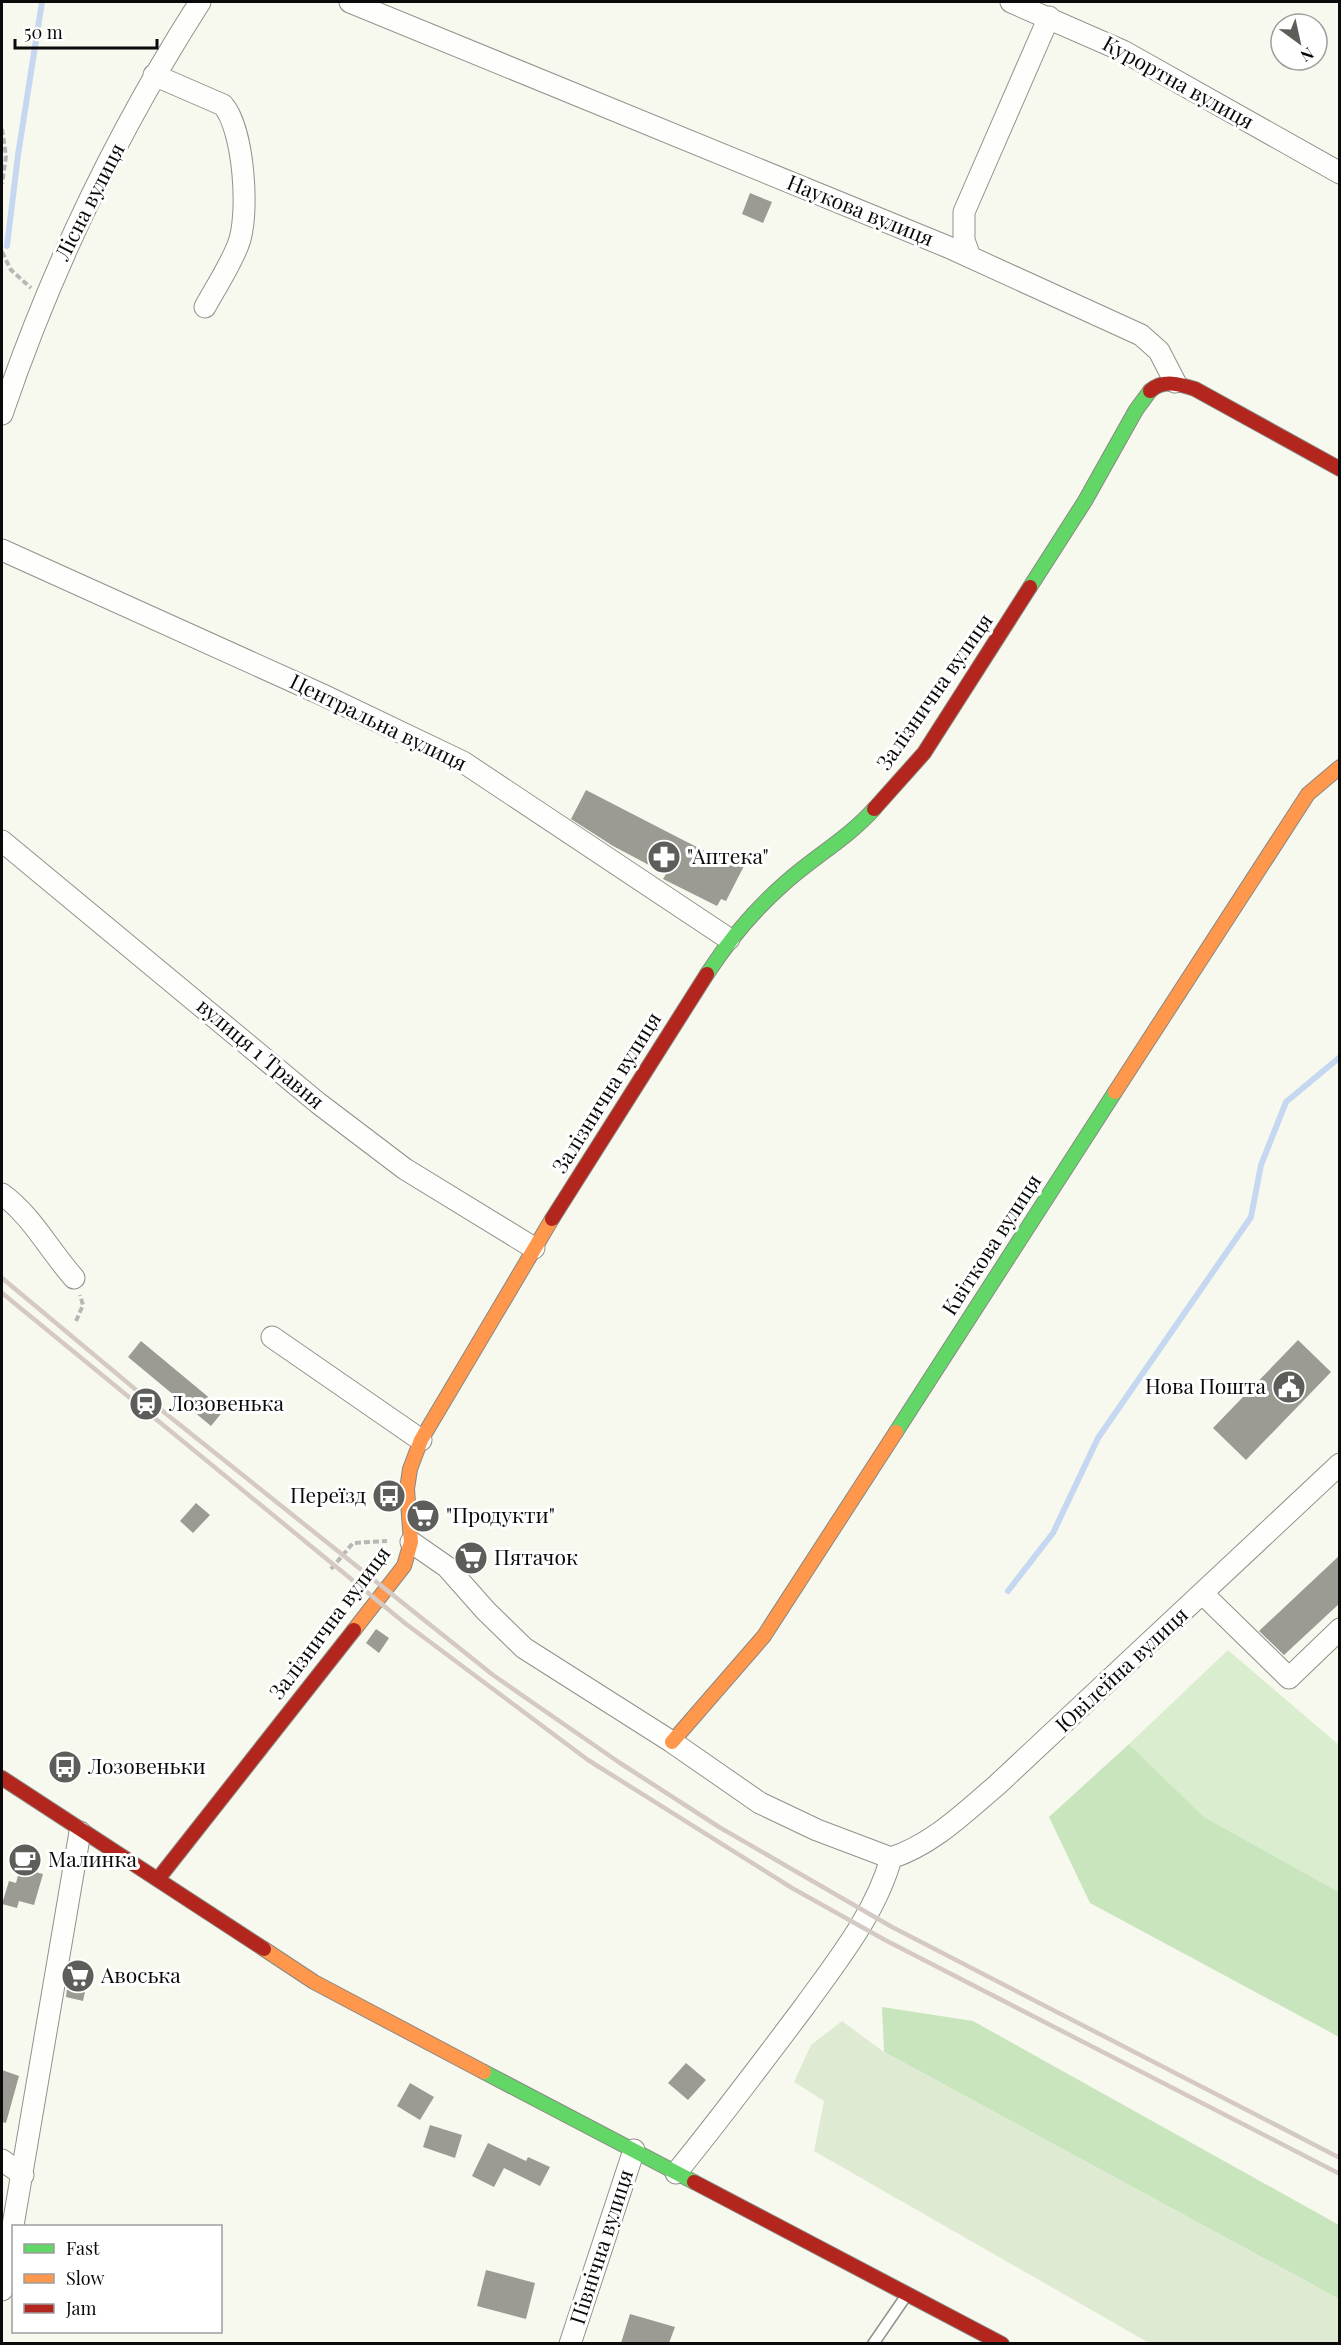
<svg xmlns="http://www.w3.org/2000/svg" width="1341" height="2345" viewBox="0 0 1341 2345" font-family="'Playfair Display',serif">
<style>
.green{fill:#daeecf}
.forest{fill:#c9e5be}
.cemetery{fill:#dfead3}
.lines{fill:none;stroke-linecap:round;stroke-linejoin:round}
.stream{stroke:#c6d7f1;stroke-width:6}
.building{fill:#9b9b94}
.lane-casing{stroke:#91928d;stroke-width:13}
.street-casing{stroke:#91928d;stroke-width:23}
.fast-casing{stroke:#888883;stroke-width:16}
.slow-casing{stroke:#888883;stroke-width:16}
.jam-casing{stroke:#888883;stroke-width:16}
.path{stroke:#b7b7b5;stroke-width:4;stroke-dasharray:6 3;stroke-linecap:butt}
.lane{stroke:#fefefc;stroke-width:10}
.street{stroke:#fefefc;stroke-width:21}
.fast{stroke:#63d668;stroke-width:14}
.slow{stroke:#ff974d;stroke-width:14}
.jam{stroke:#b3261e;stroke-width:14}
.rail{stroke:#d5c9c4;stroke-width:4.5}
.labels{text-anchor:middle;stroke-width:6;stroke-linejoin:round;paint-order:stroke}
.street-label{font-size:21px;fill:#0a0a0a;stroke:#fff}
.poi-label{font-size:21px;fill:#0a0a0a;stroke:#fff;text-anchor:start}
</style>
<rect width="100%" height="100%" fill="#f8f9ee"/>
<path class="green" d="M1228,1650L1339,1745V1892L1204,1817L1129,1744Z"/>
<path class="forest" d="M1129,1744L1204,1817L1339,1892V2037L1090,1903L1049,1817Z
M882,2007L973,2021L1339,2225V2299L884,2052Z"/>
<path class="cemetery" d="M842,2021L884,2052L1339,2299V2343H1149L814,2151L824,2101L794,2082L811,2045Z"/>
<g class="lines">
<path class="stream" d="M7,246L18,155L42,2
M1008,1591L1053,1533L1098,1438L1251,1217L1261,1165L1286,1102L1340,1057"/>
</g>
<path class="building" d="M750,193L772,202L763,223L742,214Z
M586,790L683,840L717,857L719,853L744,866L726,901L721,899L717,906L663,879L666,874L613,846L571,819Z
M1298,1340L1331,1372L1246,1460L1213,1428Z
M141,1341L224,1410L211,1426L128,1357Z
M196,1503L210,1515L193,1533L180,1521Z
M1340,1555V1603L1284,1655L1259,1631Z
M376,1629L389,1638L379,1653L366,1643Z
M20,1868L43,1874L34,1905L19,1901L17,1908L2,1904L9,1881L16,1883Z
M70,1965L90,1968L83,2001L66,1997Z
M686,2063L706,2080L688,2100L668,2083Z
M2,2070L19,2076L6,2123L2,2122Z
M410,2083L434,2097L420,2120L397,2106Z
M430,2125L462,2135L455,2158L423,2147Z
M488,2143L526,2161L528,2157L550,2167L540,2186L504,2168L494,2187L472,2176Z
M486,2270L535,2283L526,2319L477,2306Z
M630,2314L675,2327L669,2343H621Z"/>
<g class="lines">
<defs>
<path id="lane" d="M873,2344L906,2296"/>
<path id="street" d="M350,2L948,247L1141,335L1159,351L1175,382
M1011,2L1123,51L1340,173
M154,75L223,105C244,129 250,216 238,245C230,266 216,287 205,307
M970,257L964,240V212L1049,17
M2,414C51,270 118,130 200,2
M2,550L323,695L463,762L729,939
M2,841L318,1103L405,1169L534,1248
M2,1194C32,1216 49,1250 74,1278
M272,1337L421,1440
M411,1542L447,1567L486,1611L524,1648L672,1742L760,1803L817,1830L891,1858
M1203,1594L1289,1678L1340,1629
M891,1858C933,1844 964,1813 997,1785L1340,1464
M2,2160L23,2175
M676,2173C720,2119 762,2063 804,2007C837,1961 876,1913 891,1858
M2,2290L80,1832
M570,2344L634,2150"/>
<path id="fast" d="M1030,587L1085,501L1136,410L1150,391
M707,974C729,940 754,910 785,883C814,857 848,838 874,809
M896,1432L1115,1092
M484,2072L694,2182"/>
<path id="slow" d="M1115,1092L1308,794L1340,767
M354,1630L404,1566L411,1542L407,1489L410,1469L421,1440L552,1219
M672,1742L764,1636L896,1432
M264,1949L314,1982L484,2072"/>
<path id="jam" d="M1150,391C1163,379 1180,384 1195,389L1340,469
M874,809L924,753L1030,587
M552,1219L707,974
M2,1778L264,1949
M158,1879L354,1630
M694,2182L1002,2344"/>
</defs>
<use href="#lane" class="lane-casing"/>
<use href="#street" class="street-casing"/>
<use href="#fast" class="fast-casing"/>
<use href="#slow" class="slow-casing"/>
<use href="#jam" class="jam-casing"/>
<path class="path" d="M2,129L6,156L2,184
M2,252L11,270L31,288
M76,1321L83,1305L80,1295
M331,1569L353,1543L387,1541"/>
<use href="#lane" class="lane"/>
<use href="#street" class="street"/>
<use href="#fast" class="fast"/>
<use href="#slow" class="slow"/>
<use href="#jam" class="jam"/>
<path class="rail" d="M2,1278L135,1389L493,1675L620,1763L719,1827L892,1927L1340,2158
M2,1293L406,1624L588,1760L792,1888L885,1940L1340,2174"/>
</g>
<defs>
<symbol id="pharmacy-disc" viewBox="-11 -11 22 22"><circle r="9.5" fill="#5d5e5a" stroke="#fff"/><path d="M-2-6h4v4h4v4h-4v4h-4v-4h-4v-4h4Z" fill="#fff"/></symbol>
<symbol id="civic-disc" viewBox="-11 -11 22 22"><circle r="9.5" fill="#5d5e5a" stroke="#fff"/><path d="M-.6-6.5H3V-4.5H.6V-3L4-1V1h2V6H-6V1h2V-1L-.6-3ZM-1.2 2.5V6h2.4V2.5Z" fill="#fff"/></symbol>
<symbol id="station-disc" viewBox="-11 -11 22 22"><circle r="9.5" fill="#5d5e5a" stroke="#fff"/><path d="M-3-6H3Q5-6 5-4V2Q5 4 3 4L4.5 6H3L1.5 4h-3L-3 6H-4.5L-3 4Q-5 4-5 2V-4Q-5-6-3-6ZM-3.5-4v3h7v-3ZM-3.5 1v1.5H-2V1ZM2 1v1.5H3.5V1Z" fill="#fff"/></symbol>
<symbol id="bus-disc" viewBox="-11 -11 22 22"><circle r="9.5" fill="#5d5e5a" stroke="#fff"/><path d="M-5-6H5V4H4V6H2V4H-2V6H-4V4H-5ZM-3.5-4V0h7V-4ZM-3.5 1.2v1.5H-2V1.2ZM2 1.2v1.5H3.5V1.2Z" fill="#fff"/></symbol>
<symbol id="supermarket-disc" viewBox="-11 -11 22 22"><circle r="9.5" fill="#5d5e5a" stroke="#fff"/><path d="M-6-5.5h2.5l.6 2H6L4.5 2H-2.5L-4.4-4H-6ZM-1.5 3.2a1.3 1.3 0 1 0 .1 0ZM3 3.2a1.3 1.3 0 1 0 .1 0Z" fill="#fff"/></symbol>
<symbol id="cafe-disc" viewBox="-11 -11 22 22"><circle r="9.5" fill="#5d5e5a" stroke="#fff"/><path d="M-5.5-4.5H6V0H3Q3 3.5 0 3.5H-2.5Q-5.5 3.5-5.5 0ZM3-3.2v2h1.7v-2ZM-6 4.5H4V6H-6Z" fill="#fff"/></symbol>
</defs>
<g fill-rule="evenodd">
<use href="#pharmacy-disc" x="645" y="838" width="38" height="38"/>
<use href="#civic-disc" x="1270" y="1368" width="38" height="38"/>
<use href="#station-disc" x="127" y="1385" width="38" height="38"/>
<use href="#bus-disc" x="370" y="1477" width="38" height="38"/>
<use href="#supermarket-disc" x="404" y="1497" width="38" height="38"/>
<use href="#supermarket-disc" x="452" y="1539" width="38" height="38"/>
<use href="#bus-disc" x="46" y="1748" width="38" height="38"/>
<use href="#cafe-disc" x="6" y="1841" width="38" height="38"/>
<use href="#supermarket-disc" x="59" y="1957" width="38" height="38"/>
</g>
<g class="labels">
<g class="street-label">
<text transform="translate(1178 83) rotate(29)" y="7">Курортна вулиця</text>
<text transform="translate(90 202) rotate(-63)" y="7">Лісна вулиця</text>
<text transform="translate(860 211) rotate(22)" y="7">Наукова вулиця</text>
<text transform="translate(935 692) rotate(-55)" y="7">Залізнична вулиця</text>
<text transform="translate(378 723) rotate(26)" y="7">Центральна вулиця</text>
<text transform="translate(260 1054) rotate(40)" y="7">вулиця 1 Травня</text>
<text transform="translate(607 1093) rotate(-58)" y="7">Залізнична вулиця</text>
<text transform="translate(992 1245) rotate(-57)" y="7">Квіткова вулиця</text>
<text transform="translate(330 1623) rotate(-53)" y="7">Залізнична вулиця</text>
<text transform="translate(1122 1670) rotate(-43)" y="7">Ювілейна вулиця</text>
<text transform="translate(602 2247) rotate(-72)" y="7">Північна вулиця</text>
</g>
<g class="poi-label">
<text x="687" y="864">"Аптека"</text>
<text x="1266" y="1394" text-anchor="end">Нова Пошта</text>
<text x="169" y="1411">Лозовенька</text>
<text x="366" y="1503" text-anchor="end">Переїзд</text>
<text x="446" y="1523">"Продукти"</text>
<text x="494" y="1565">Пятачок</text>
<text x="88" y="1774">Лозовеньки</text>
<text x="48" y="1867">Малинка</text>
<text x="101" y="1983">Авоська</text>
</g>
</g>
<rect width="1341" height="2345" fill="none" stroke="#0a0a0a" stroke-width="6"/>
<rect x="12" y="2225" width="210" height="108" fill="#ffffff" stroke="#9d9d9d" stroke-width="1.5"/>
<rect x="24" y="2244" width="30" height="9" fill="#63d668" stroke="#9d9d9d" stroke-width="1.5"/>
<text x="66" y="2255" font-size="18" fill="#0a0a0a">Fast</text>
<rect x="24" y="2274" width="30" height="9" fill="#ff974d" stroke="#9d9d9d" stroke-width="1.5"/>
<text x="66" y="2285" font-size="18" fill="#0a0a0a">Slow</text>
<rect x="24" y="2304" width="30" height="9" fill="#b3261e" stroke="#9d9d9d" stroke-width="1.5"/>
<text x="66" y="2315" font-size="18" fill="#0a0a0a">Jam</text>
<g transform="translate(1299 42) rotate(147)"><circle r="28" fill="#ffffff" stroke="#9d9d9d" stroke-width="1.5"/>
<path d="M0-4.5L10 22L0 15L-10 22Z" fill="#5d5e5a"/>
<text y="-9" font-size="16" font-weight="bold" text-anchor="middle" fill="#0a0a0a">N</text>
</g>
<path d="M15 39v9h142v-9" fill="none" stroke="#0a0a0a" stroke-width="3"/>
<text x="24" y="39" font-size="18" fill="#0a0a0a" stroke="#ffffff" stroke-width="4.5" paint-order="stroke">50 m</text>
</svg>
